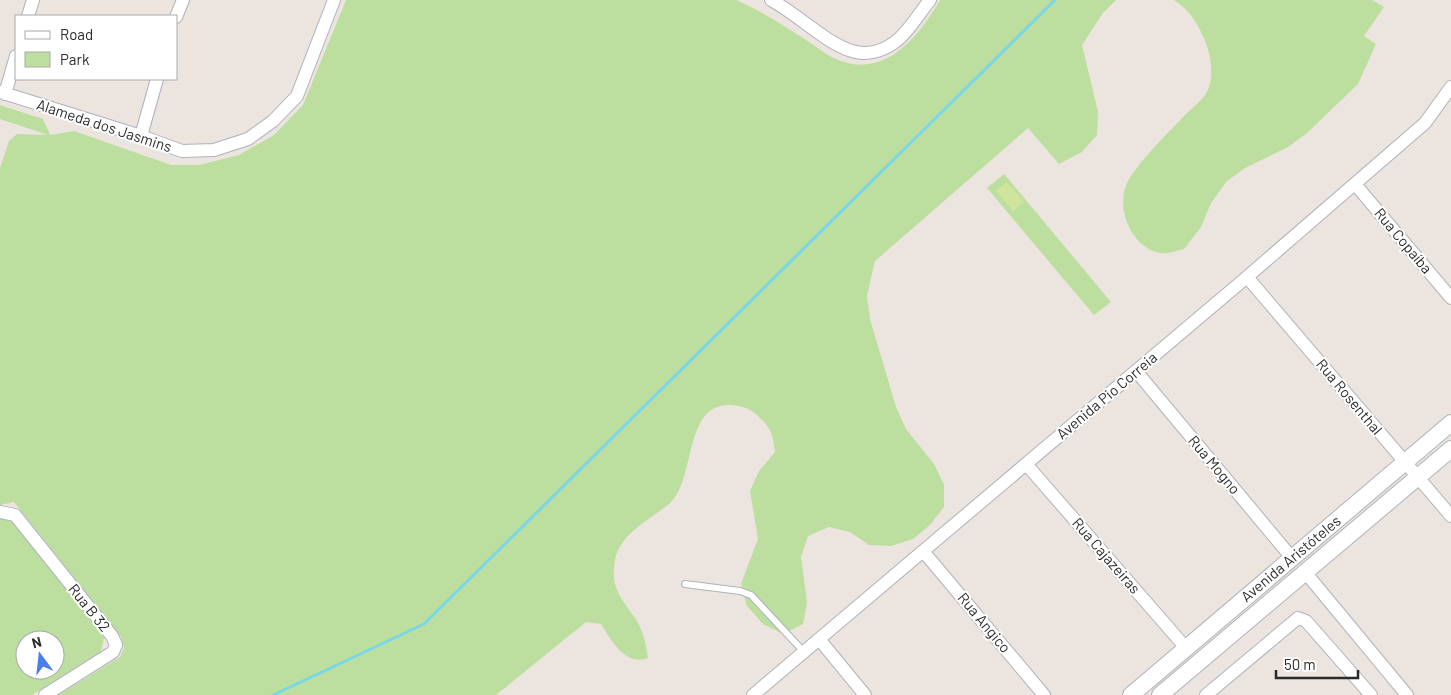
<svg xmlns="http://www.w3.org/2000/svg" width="1451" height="695" viewBox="0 0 1451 695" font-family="Barlow,sans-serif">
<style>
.green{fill:#bcdf9f;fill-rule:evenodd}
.pitch{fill:#cfe59b}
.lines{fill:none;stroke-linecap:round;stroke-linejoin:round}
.stream{stroke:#79d7e6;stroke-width:3}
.service-casing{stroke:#afb2bb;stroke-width:8}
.minor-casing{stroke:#afb2bb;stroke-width:14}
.tertiary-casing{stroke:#afb2bb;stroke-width:18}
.service{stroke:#fff;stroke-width:6}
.minor{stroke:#fff;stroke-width:12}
.tertiary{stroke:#fff;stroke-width:16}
.labels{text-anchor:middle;stroke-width:4;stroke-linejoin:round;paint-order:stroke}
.street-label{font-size:15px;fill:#2b2b2b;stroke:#fff}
</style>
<rect width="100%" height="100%" fill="#ece4de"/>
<path class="green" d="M346,0H736C761,11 783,25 806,40C816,46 827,56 838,60C886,79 919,36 940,0H1116L1103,13L1082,45L1098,112L1097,135L1082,152L1059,164L1028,128L875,261L872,273L867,296L870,319L896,407L906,429L934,464L944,485V507L930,525L913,539L891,546L869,545L850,532L829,527L808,536L801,557L807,602L803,624L783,634L763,624L747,606L741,584L758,539L750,491L759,471L775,452C772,433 772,429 758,416C749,407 739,405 727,405C683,407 696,482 669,504C651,519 620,533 615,560C610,588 621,597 635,618C643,630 646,644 648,658C626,667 611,640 601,624L586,622L496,695H58L120,657L124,648L121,637L14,502L0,505V168L9,141L17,134L48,135L0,119V105L43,119L50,135L74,131L171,165H199L239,155L274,135L303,105Z
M1174,0H1372L1384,7L1364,36L1376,44L1358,84L1307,133L1288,147L1245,168L1227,181L1211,203L1201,227L1184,249C1178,250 1169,254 1162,253C1132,250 1114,207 1128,181C1140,160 1168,133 1185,115C1192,108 1204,99 1208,90C1214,75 1211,55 1205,41C1198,24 1190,10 1174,0Z
M1004,174L1111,302L1094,315L987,188Z
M0,519L11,520L104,638L101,651L32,695H0ZM25,640H55V670H25Z"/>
<path class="pitch" d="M1007,182L1024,202L1013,211L996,191Z"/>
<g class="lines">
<path class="stream" d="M273,695L424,624L1055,0"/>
<defs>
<path id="service" d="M685,584L740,591L751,595L804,652"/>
<path id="minor" d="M771,0C796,13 827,44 852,51C867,56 883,51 895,42C909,32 919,13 930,0
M28,16L33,0
M176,17L183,0
M0,92L141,136L182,151L214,150L248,139L273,121L297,96L334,0
M5,94L16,56
M141,136L157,79
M1355,184L1451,298
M1247,277L1451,516
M1136,371L1292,558
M1026,464L1186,648
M0,512L15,515L112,636L116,645L113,652L45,695
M923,551L1044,695
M1305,572L1407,695
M819,639L865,695
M753,695L1247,277L1425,123L1451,87
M1206,695L1298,618L1306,621L1371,695"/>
<path id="tertiary" d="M1131,695L1451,423
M1160,695L1451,449"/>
</defs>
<use href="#service" class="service-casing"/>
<use href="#minor" class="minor-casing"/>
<use href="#tertiary" class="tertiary-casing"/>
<use href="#service" class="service"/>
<use href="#minor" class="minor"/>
<use href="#tertiary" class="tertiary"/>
</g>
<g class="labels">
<g class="street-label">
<text transform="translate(104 126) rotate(18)" y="5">Alameda dos Jasmins</text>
<text transform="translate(1403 241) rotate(50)" y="5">Rua Copaíba</text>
<text transform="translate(1107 396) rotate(-40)" y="5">Avenida Pio Correia</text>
<text transform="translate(1349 397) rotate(50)" y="5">Rua Rosenthal</text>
<text transform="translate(1214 465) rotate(50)" y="5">Rua Mogno</text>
<text transform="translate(1106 556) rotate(49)" y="5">Rua Cajazeiras</text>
<text transform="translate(1291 559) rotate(-40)" y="5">Avenida Aristóteles</text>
<text transform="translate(89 608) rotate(51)" y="5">Rua B 32</text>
<text transform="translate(984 623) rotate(50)" y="5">Rua Angico</text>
</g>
</g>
<rect x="15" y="15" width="162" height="65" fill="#ffffff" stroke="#aaaaaa"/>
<rect x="25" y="31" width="25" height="8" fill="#ffffff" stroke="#aaaaaa"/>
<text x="60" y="40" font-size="15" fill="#2b2b2b">Road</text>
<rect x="25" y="52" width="25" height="15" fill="#bcdf9f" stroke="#aaaaaa"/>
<text x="60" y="65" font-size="15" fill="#2b2b2b">Park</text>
<g transform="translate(40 655) rotate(345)"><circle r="24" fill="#ffffff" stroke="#aaaaaa"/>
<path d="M0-4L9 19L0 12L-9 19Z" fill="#4a7ded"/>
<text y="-8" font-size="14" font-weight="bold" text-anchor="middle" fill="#2b2b2b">N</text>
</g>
<path d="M1276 670v8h82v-8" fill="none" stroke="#2b2b2b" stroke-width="2.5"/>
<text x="1284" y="670" font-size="15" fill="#2b2b2b" stroke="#ffffff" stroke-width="4" paint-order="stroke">50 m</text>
</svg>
